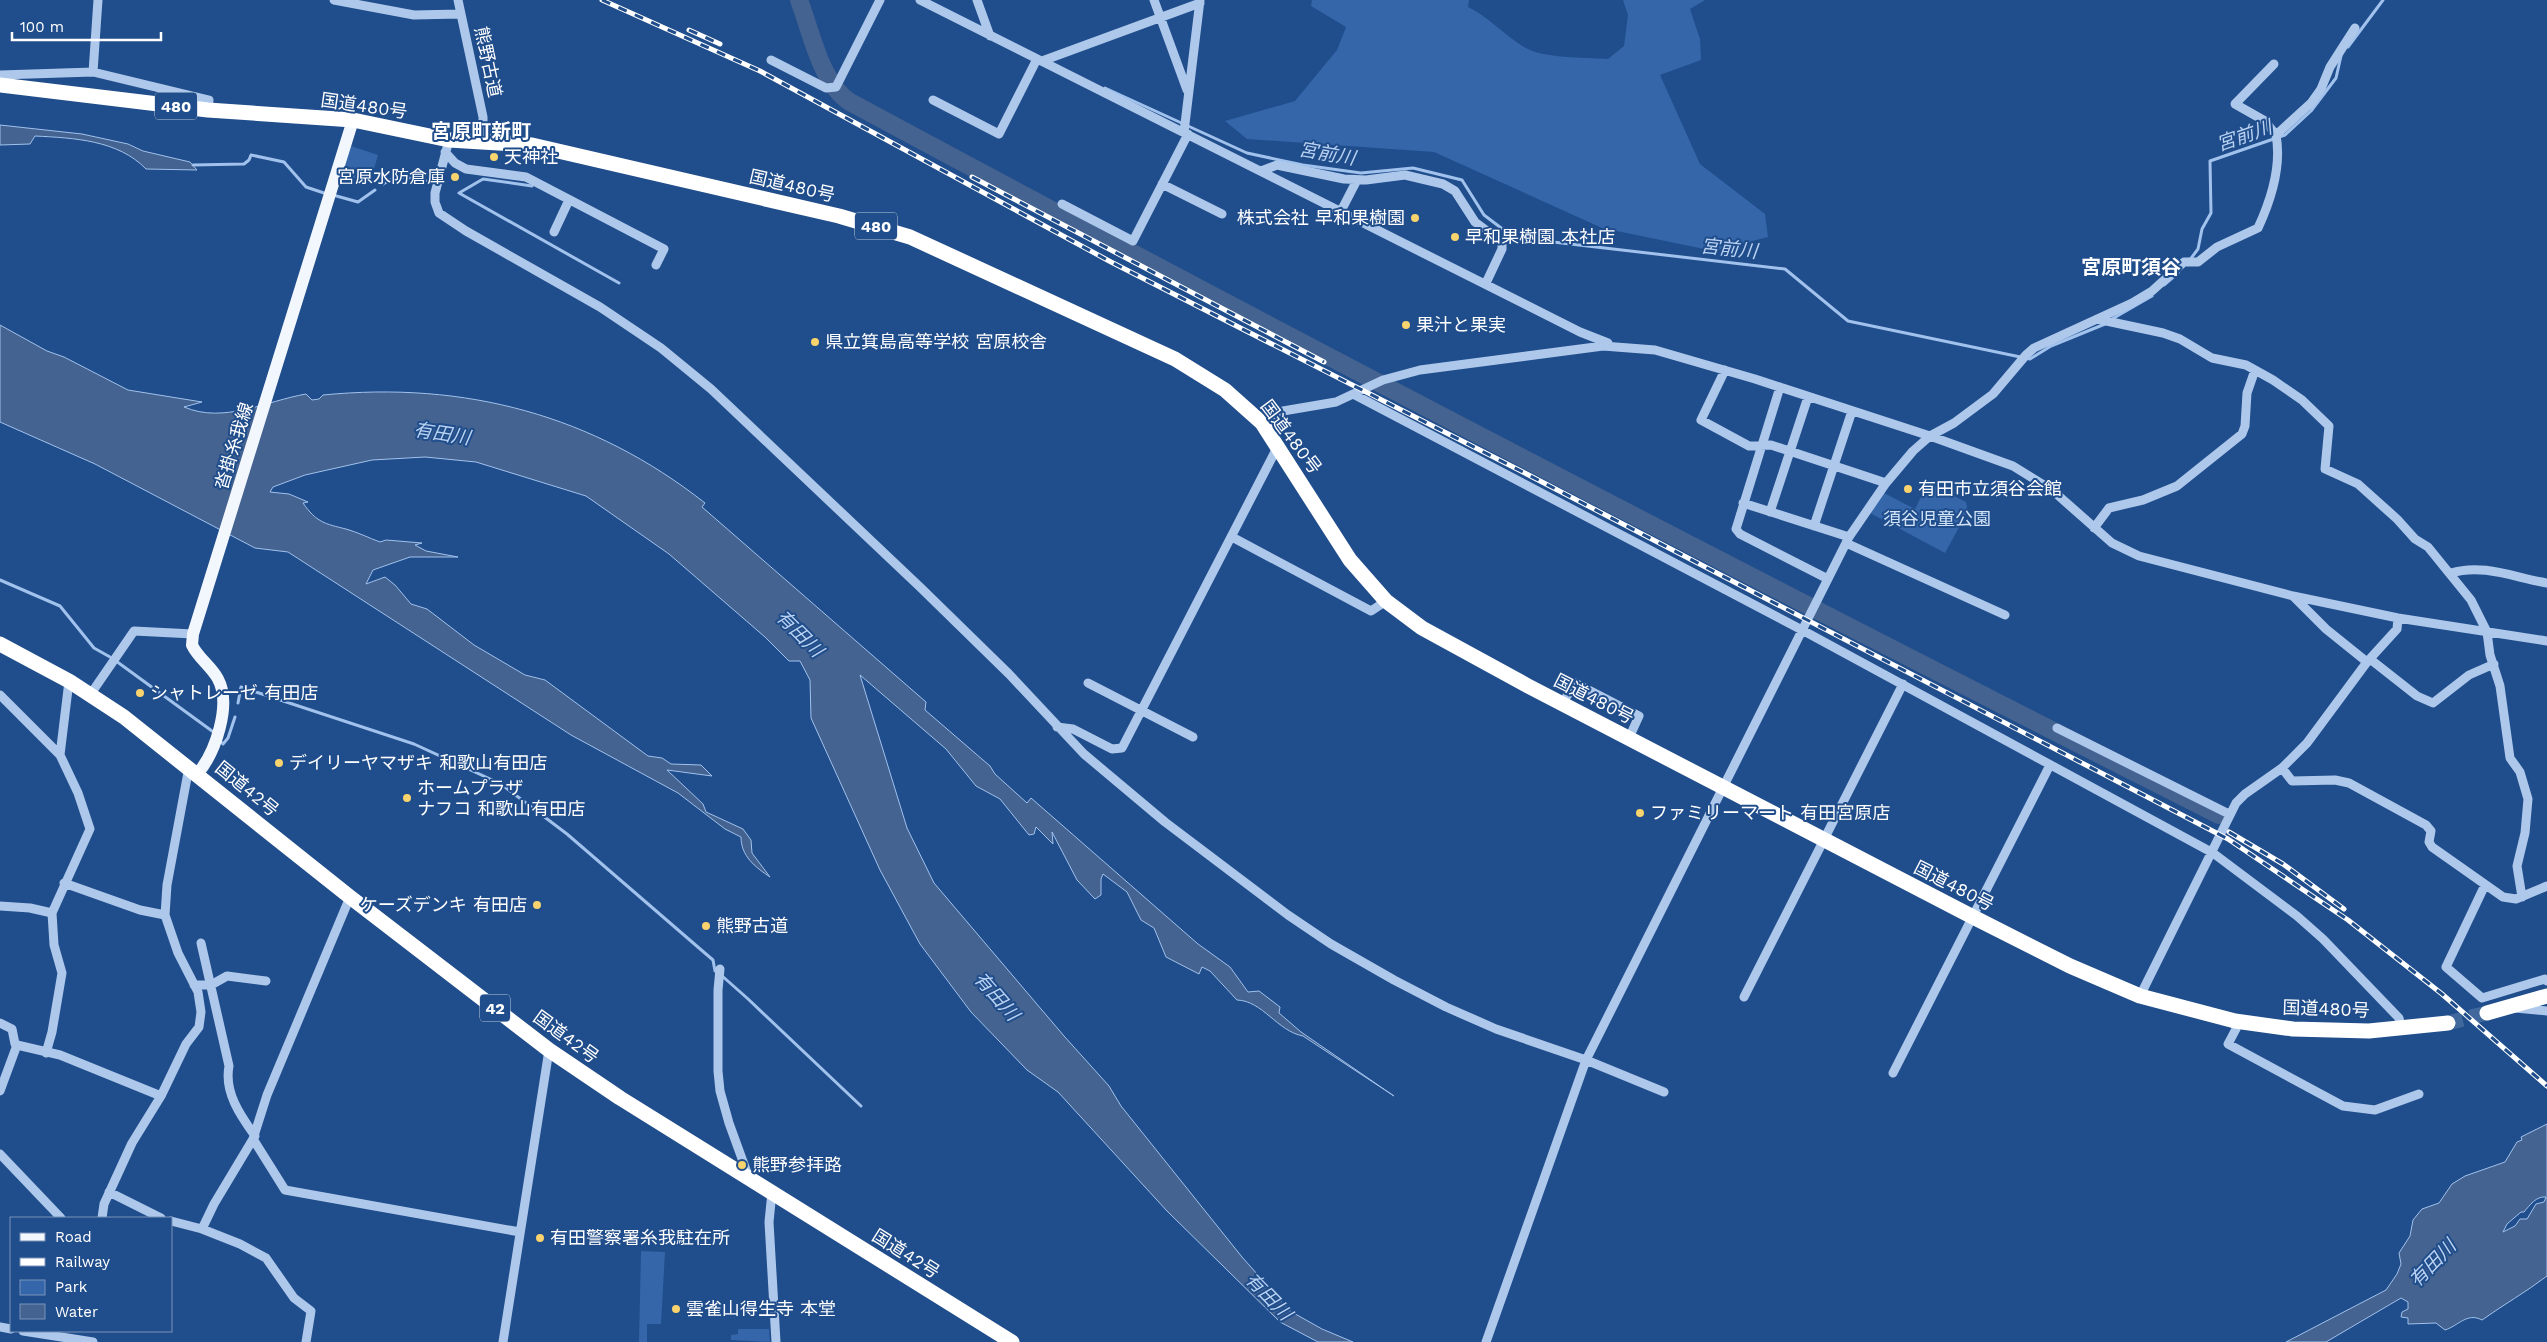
<svg xmlns="http://www.w3.org/2000/svg" width="2547" height="1342" viewBox="0 0 2547 1342" font-family="'Work Sans','Noto Sans JP',sans-serif">
<style>
.green{fill:#3466a9}
.water{fill:#446390;stroke:#a1c2ed;fill-rule:evenodd}
.lines{fill:none;stroke-linecap:round;stroke-linejoin:round}
.stream{stroke:#a1c2ed;stroke-width:3}
.river{stroke:#446390;stroke-width:18}
.highway-tunnel{stroke:#41689c;stroke-width:15;stroke-dasharray:15 8;stroke-linecap:butt}
.minor{stroke:#adc8eb;stroke-width:9}
.major{stroke:#f2f7fe;stroke-width:12}
.highway{stroke:#fff;stroke-width:15}
.rail-casing{stroke:#fff;stroke-width:5}
.rail{stroke:#204d8b;stroke-width:3;stroke-dasharray:9;stroke-linecap:butt}
.poi-dot{fill:#f9d36d;stroke:#204d8b;stroke-width:2}
.labels{text-anchor:middle;stroke-width:4;stroke-linejoin:round;paint-order:stroke}
.shield{fill:#204d8b;stroke:#bccadc;stroke-width:1}
.shield-label{font-size:16px;font-weight:bold;fill:#fff}
.street-label{font-size:18px;fill:#fff;stroke:#204d8b}
.poi-label{font-size:18px;fill:#fff;stroke:#204d8b;text-anchor:start}
.park-label{font-size:18px;fill:#d2e3f8;stroke:#204d8b}
.water-label{font-size:19px;font-style:italic;fill:#b9d2f3;stroke:#204d8b}
.quarter-label{font-size:20px;font-weight:bold;fill:#fff;stroke:#204d8b}
</style>
<rect width="100%" height="100%" fill="#204d8b"/>
<path class="green" d="M1312,0H1469L1468,7C1489,17 1504,35 1524,47C1544,59 1584,57 1608,59L1624,46L1628,15L1623,0H1705L1690,9L1700,39L1701,60L1660,75L1700,164L1765,214L1768,237L1714,251L1602,228L1434,152L1247,139L1225,121L1295,101L1337,50L1346,27L1311,6Z
M348,145L378,155L370,183L339,173Z
M1928,483L1966,502L1968,511L1945,553L1870,513L1884,493L1915,509Z
M641,1251L665,1252L661,1324H647V1342H639Z
M738,1329H769L770,1342L731,1340V1335L738,1334Z"/>
<path class="water" d="M0,125L82,134L128,144L143,151L190,162L197,170L146,169C118,140 74,138 35,136L30,144L0,145Z
M0,325L47,351L64,357L128,390L202,402L184,407C224,424 266,401 306,394L312,400L319,399L323,395C465,381 593,415 705,503L702,507L926,702L925,710L990,766L995,774L1027,803L1031,798L1198,944L1230,967L1248,992L1259,991L1280,1007L1279,1013L1301,1032L1394,1096L1303,1036C1277,1031 1263,1001 1237,1000L1210,971L1202,967L1199,974L1166,957L1154,928L1141,920L1127,892L1103,874L1101,879V895L1095,899L1077,880L1052,832L1053,844L1036,827L1034,834L1029,835L1000,799L976,786L946,749L860,675L907,828L934,883L1064,1036L1109,1086L1121,1106L1242,1257L1290,1311L1322,1329L1353,1342H1318L1280,1322L1167,1211L1058,1092L1027,1070L971,1012L920,944L880,870L811,718L810,680L800,661H789L765,637L669,554L586,496L476,462L425,457L372,460L305,475L273,487L270,492L289,494L308,502L303,503C316,522 325,524 346,529C357,532 369,538 380,542L386,540L422,543L415,545L426,551L458,557H410L373,570L366,584L385,577L395,585L411,604L427,609L474,645L525,675L545,680L648,756L662,758L671,764L701,765L712,776L667,770L703,804L706,812L743,829L751,840L752,853L770,877C755,867 741,856 741,837L725,829L678,793L571,735L288,552L255,548L95,464L0,422Z
M2547,1124V1276C2526,1292 2503,1305 2482,1320C2467,1312 2458,1326 2445,1330L2436,1323L2408,1324V1318L2401,1317L2402,1312L2408,1309V1302L2401,1298L2326,1342H2286L2386,1290L2397,1274L2401,1264L2399,1253L2410,1236L2413,1220L2422,1209L2439,1203L2452,1184L2465,1176L2505,1162L2517,1142L2522,1140L2521,1137ZM2546,1197L2544,1202L2536,1204L2527,1219H2520L2515,1226L2503,1232L2507,1224L2521,1212H2524C2530,1205 2536,1196 2546,1197Z"/>
<g class="lines">
<path class="stream" d="M2348,47L2383,0
M1105,88L1247,153L1303,165L1361,173L1413,168L1462,180L1484,215L1513,237L1523,243L1553,242L1785,269L1848,321L2030,359L2051,346L2105,324
M193,165L244,164L249,160L251,155L284,162L306,187L327,194
M383,184C399,173 413,178 430,182
M459,193L619,283
M459,193L483,179L532,186
M333,195L358,202L375,190
M2189,261L2198,249L2202,229L2211,213L2210,161L2285,135L2311,111L2336,78L2341,56
M2164,285L2178,273
M2112,319L2152,296
M0,580L60,606L94,648L110,657
M116,661L212,731
M238,703L241,687L247,689L414,744L501,784L567,834L699,948L713,960L715,971
M221,742L223,744L228,738L235,717
M721,975L747,998L861,1106"/>
<path class="river" d="M799,0C811,31 821,84 850,102C1303,346 1760,583 2219,815"/>
<path class="highway-tunnel" d="M2448,1023L2487,1013"/>
<path class="minor" d="M334,0L414,15L460,14
M458,0L483,117V130
M920,0L1580,332L1608,343
M977,0L990,36
M1154,0L1187,90
M771,60L826,88L836,87L880,0
M1042,61L1200,3
M2274,64L2235,104L2265,121L2276,135
M93,72L98,0
M0,75L93,72L209,100L208,110
M933,100L999,134L1037,59
M1184,132L1200,0
M458,134L483,130L506,138
M449,140L435,193V202L439,213L466,231L600,307L661,348L711,389L921,588L1009,674L1084,754L1165,822L1288,915L1331,944L1394,980L1446,1007L1496,1029L1586,1060L1664,1092
M445,152L455,163L466,169L526,177L664,249L656,265
M1261,171L1277,165L1344,179L1366,180L1405,175L1443,184L1455,191L1475,222L1502,242V249L1486,283
M1162,184L1222,214
M1062,204L1133,241L1188,134
M1341,211L1357,180
M554,232L569,200
M2097,319L2163,333L2180,339L2212,358L2246,365L2273,380L2302,400L2329,426L2325,469L2358,484L2397,519L2415,539L2428,547L2471,600L2487,632L2490,655L2500,686L2510,758L2520,772L2528,799L2525,833L2517,866L2522,897
M1725,370L1701,420L1749,446L1771,445L1886,483
M1780,387L1736,529L1740,534L1828,579
M1355,395L1802,630L2213,853L2297,916L2323,939L2399,1018L2401,1028
M1262,423L1283,411L1336,402L1383,380L1420,370L1603,346L1655,350L1755,379L1930,436L2013,466L2052,490L2112,543L2139,556L2293,596L2398,618L2547,641
M1743,503L1849,537
M1770,512L1808,397
M1814,526L1852,411
M2094,528L2109,508L2143,500L2177,486L2242,434L2245,426L2247,393L2255,370
M1232,537L1371,611L1386,601
M1846,543L2005,615
M2451,573C2483,563 2516,578 2547,583
M2293,596L2326,629L2367,662
M2370,659L2417,696L2433,703L2469,675L2494,664
M1088,683L1193,737
M0,695L60,755
M90,695L134,631L193,634
M1562,704L1575,683L1639,716L1629,738
M1057,727L1073,729L1112,749L1122,748L1278,446
M2057,728L2229,814
M2282,768L2292,781L2335,780L2349,783L2426,825L2431,831L2429,842L2432,847L2503,897L2516,899L2547,886
M64,883L140,910L165,915
M2485,885L2446,967L2482,998L2545,979L2547,981
M0,906L30,908L52,913L54,945L62,973L52,1032L46,1053
M52,913L90,829L78,793L60,755L69,681
M201,943L229,1066C224,1092 240,1115 255,1136
M720,969L718,990V1071L720,1091L729,1123L749,1178
M194,985H211L227,976L266,981
M2140,996L2236,803L2245,794L2282,768L2307,743L2367,662L2397,629L2398,618
M1744,997L1903,684
M2515,1008L2547,1011
M2235,1021L2236,1029L2228,1044L2343,1106L2375,1110L2419,1094
M0,1023L12,1029L15,1044L17,1045
M1893,1073L2050,765
M0,1091L17,1045L60,1055L161,1096
M253,1139L285,1190L520,1232
M0,1154L61,1218
M109,1192L161,1218
M772,1192L769,1222L776,1342
M102,1218L104,1204L132,1143L161,1096L186,1044L199,1027L201,1012L198,992L178,953L165,915L167,885L189,767
M171,1221L202,1229L240,1244L266,1258L294,1298L311,1311L306,1342
M202,1229L214,1204L253,1139L267,1095L350,897
M0,1327L11,1329
M23,1331L93,1342
M503,1342L549,1050
M1486,1342L1586,1060L1849,537L1886,483L1913,451L1930,436L1954,423L1993,394L2026,355L2034,348L2132,303L2152,291L2184,262H2198L2217,247L2258,228C2271,200 2282,167 2276,135L2311,103L2321,89L2330,67L2355,28"/>
<path class="major" d="M198,773C215,753 232,705 218,679C211,666 198,658 192,645L193,634L353,120"/>
<path class="highway" d="M0,85L208,110L353,120L449,140L532,145L839,216L910,237L1175,359L1225,390L1262,423L1350,560L1386,601L1422,628L1528,686L1973,917L2070,966L2140,996L2235,1021L2293,1029L2369,1031L2448,1023
M0,644L69,681L124,717L350,897L549,1050L620,1098L1012,1342
M2487,1013L2547,996"/>
<defs>
<path id="rail" d="M602,0L760,71L1111,262L1521,471L2228,839L2348,920L2442,994L2547,1086
M689,30L720,44
M972,177L1324,362
M2229,832L2283,864L2344,909"/>
</defs>
<use href="#rail" class="rail-casing"/>
<use href="#rail" class="rail"/>
</g>
<g class="poi-dot">
<circle cx="494" cy="157" r="5"/>
<circle cx="455" cy="177" r="5"/>
<circle cx="1415" cy="218" r="5"/>
<circle cx="1455" cy="237" r="5"/>
<circle cx="1406" cy="325" r="5"/>
<circle cx="815" cy="342" r="5"/>
<circle cx="1908" cy="489" r="5"/>
<circle cx="140" cy="693" r="5"/>
<circle cx="279" cy="763" r="5"/>
<circle cx="407" cy="798" r="5"/>
<circle cx="1640" cy="813" r="5"/>
<circle cx="537" cy="905" r="5"/>
<circle cx="706" cy="926" r="5"/>
<circle cx="742" cy="1165" r="5"/>
<circle cx="540" cy="1238" r="5"/>
<circle cx="676" cy="1309" r="5"/>
</g>
<g class="labels">
<g class="shield">
<rect x="155" y="92.5" width="42" height="27" rx="4"/>
<rect x="855" y="212.5" width="42" height="27" rx="4"/>
<rect x="480" y="994.5" width="30" height="27" rx="4"/>
</g>
<g class="shield-label">
<text x="176" y="112">480</text>
<text x="876" y="232">480</text>
<text x="495" y="1014">42</text>
</g>
<g class="street-label">
<text transform="translate(488 62) rotate(78)" y="6">熊野古道</text>
<text transform="translate(364 106) rotate(8)" y="6">国道480号</text>
<text transform="translate(792 186) rotate(13)" y="6">国道480号</text>
<text transform="translate(1291 437) rotate(53)" y="6">国道480号</text>
<text transform="translate(234 446) rotate(-73)" y="6">沓掛糸我線</text>
<text transform="translate(1594 699) rotate(27)" y="6">国道480号</text>
<text transform="translate(247 789) rotate(39)" y="6">国道42号</text>
<text transform="translate(1954 886) rotate(27)" y="6">国道480号</text>
<text transform="translate(2326 1009) rotate(2)" y="6">国道480号</text>
<text transform="translate(566 1037) rotate(36)" y="6">国道42号</text>
<text transform="translate(906 1254) rotate(32)" y="6">国道42号</text>
</g>
<g class="poi-label">
<text x="504" y="163">天神社</text>
<text x="445" y="183" text-anchor="end">宮原水防倉庫</text>
<text x="1405" y="224" text-anchor="end">株式会社 早和果樹園</text>
<text x="1465" y="243">早和果樹園 本社店</text>
<text x="1416" y="331">果汁と果実</text>
<text x="825" y="348">県立箕島高等学校 宮原校舎</text>
<text x="1918" y="495">有田市立須谷会館</text>
<text x="150" y="699">シャトレーゼ 有田店</text>
<text x="289" y="769">デイリーヤマザキ 和歌山有田店</text>
<text x="417" y="794">ホームプラザ<tspan x="417" dy="21">ナフコ 和歌山有田店</tspan></text>
<text x="1650" y="819">ファミリーマート 有田宮原店</text>
<text x="527" y="911" text-anchor="end">ケーズデンキ 有田店</text>
<text x="716" y="932">熊野古道</text>
<text x="752" y="1171">熊野参拝路</text>
<text x="550" y="1244">有田警察署糸我駐在所</text>
<text x="686" y="1315">雲雀山得生寺 本堂</text>
</g>
<g class="park-label">
<text x="1937" y="525">須谷児童公園</text>
</g>
<g class="water-label">
<text transform="translate(2244 135) rotate(-19)" y="7">宮前川</text>
<text transform="translate(1327 153) rotate(10)" y="7">宮前川</text>
<text transform="translate(1729 248) rotate(6)" y="7">宮前川</text>
<text transform="translate(442 433) rotate(9)" y="7">有田川</text>
<text transform="translate(800 633) rotate(45)" y="7">有田川</text>
<text transform="translate(997 996) rotate(49)" y="7">有田川</text>
<text transform="translate(2432 1263) rotate(-46)" y="7">有田川</text>
<text transform="translate(1269 1296) rotate(46)" y="7">有田川</text>
</g>
<g class="quarter-label">
<text x="481" y="138">宮原町新町</text>
<text x="2131" y="274">宮原町須谷</text>
</g>
</g>
<rect x="10" y="1217" width="162" height="115" fill="#204d8b" stroke="#7994b9"/>
<rect x="20" y="1233" width="25" height="8" fill="#f2f7fe" stroke="#7994b9"/>
<text x="55" y="1242" font-size="15" fill="#ffffff">Road</text>
<rect x="20" y="1258" width="25" height="8" fill="#ffffff" stroke="#7994b9"/>
<text x="55" y="1267" font-size="15" fill="#ffffff">Railway</text>
<rect x="20" y="1280" width="25" height="15" fill="#3466a9" stroke="#7994b9"/>
<text x="55" y="1292" font-size="15" fill="#ffffff">Park</text>
<rect x="20" y="1304" width="25" height="15" fill="#446390" stroke="#7994b9"/>
<text x="55" y="1317" font-size="15" fill="#ffffff">Water</text>
<path d="M12 32v8h149v-8" fill="none" stroke="#ffffff" stroke-width="2.5"/>
<text x="20" y="32" font-size="15" fill="#ffffff" stroke="#204d8b" stroke-width="4" paint-order="stroke">100 m</text>
</svg>
